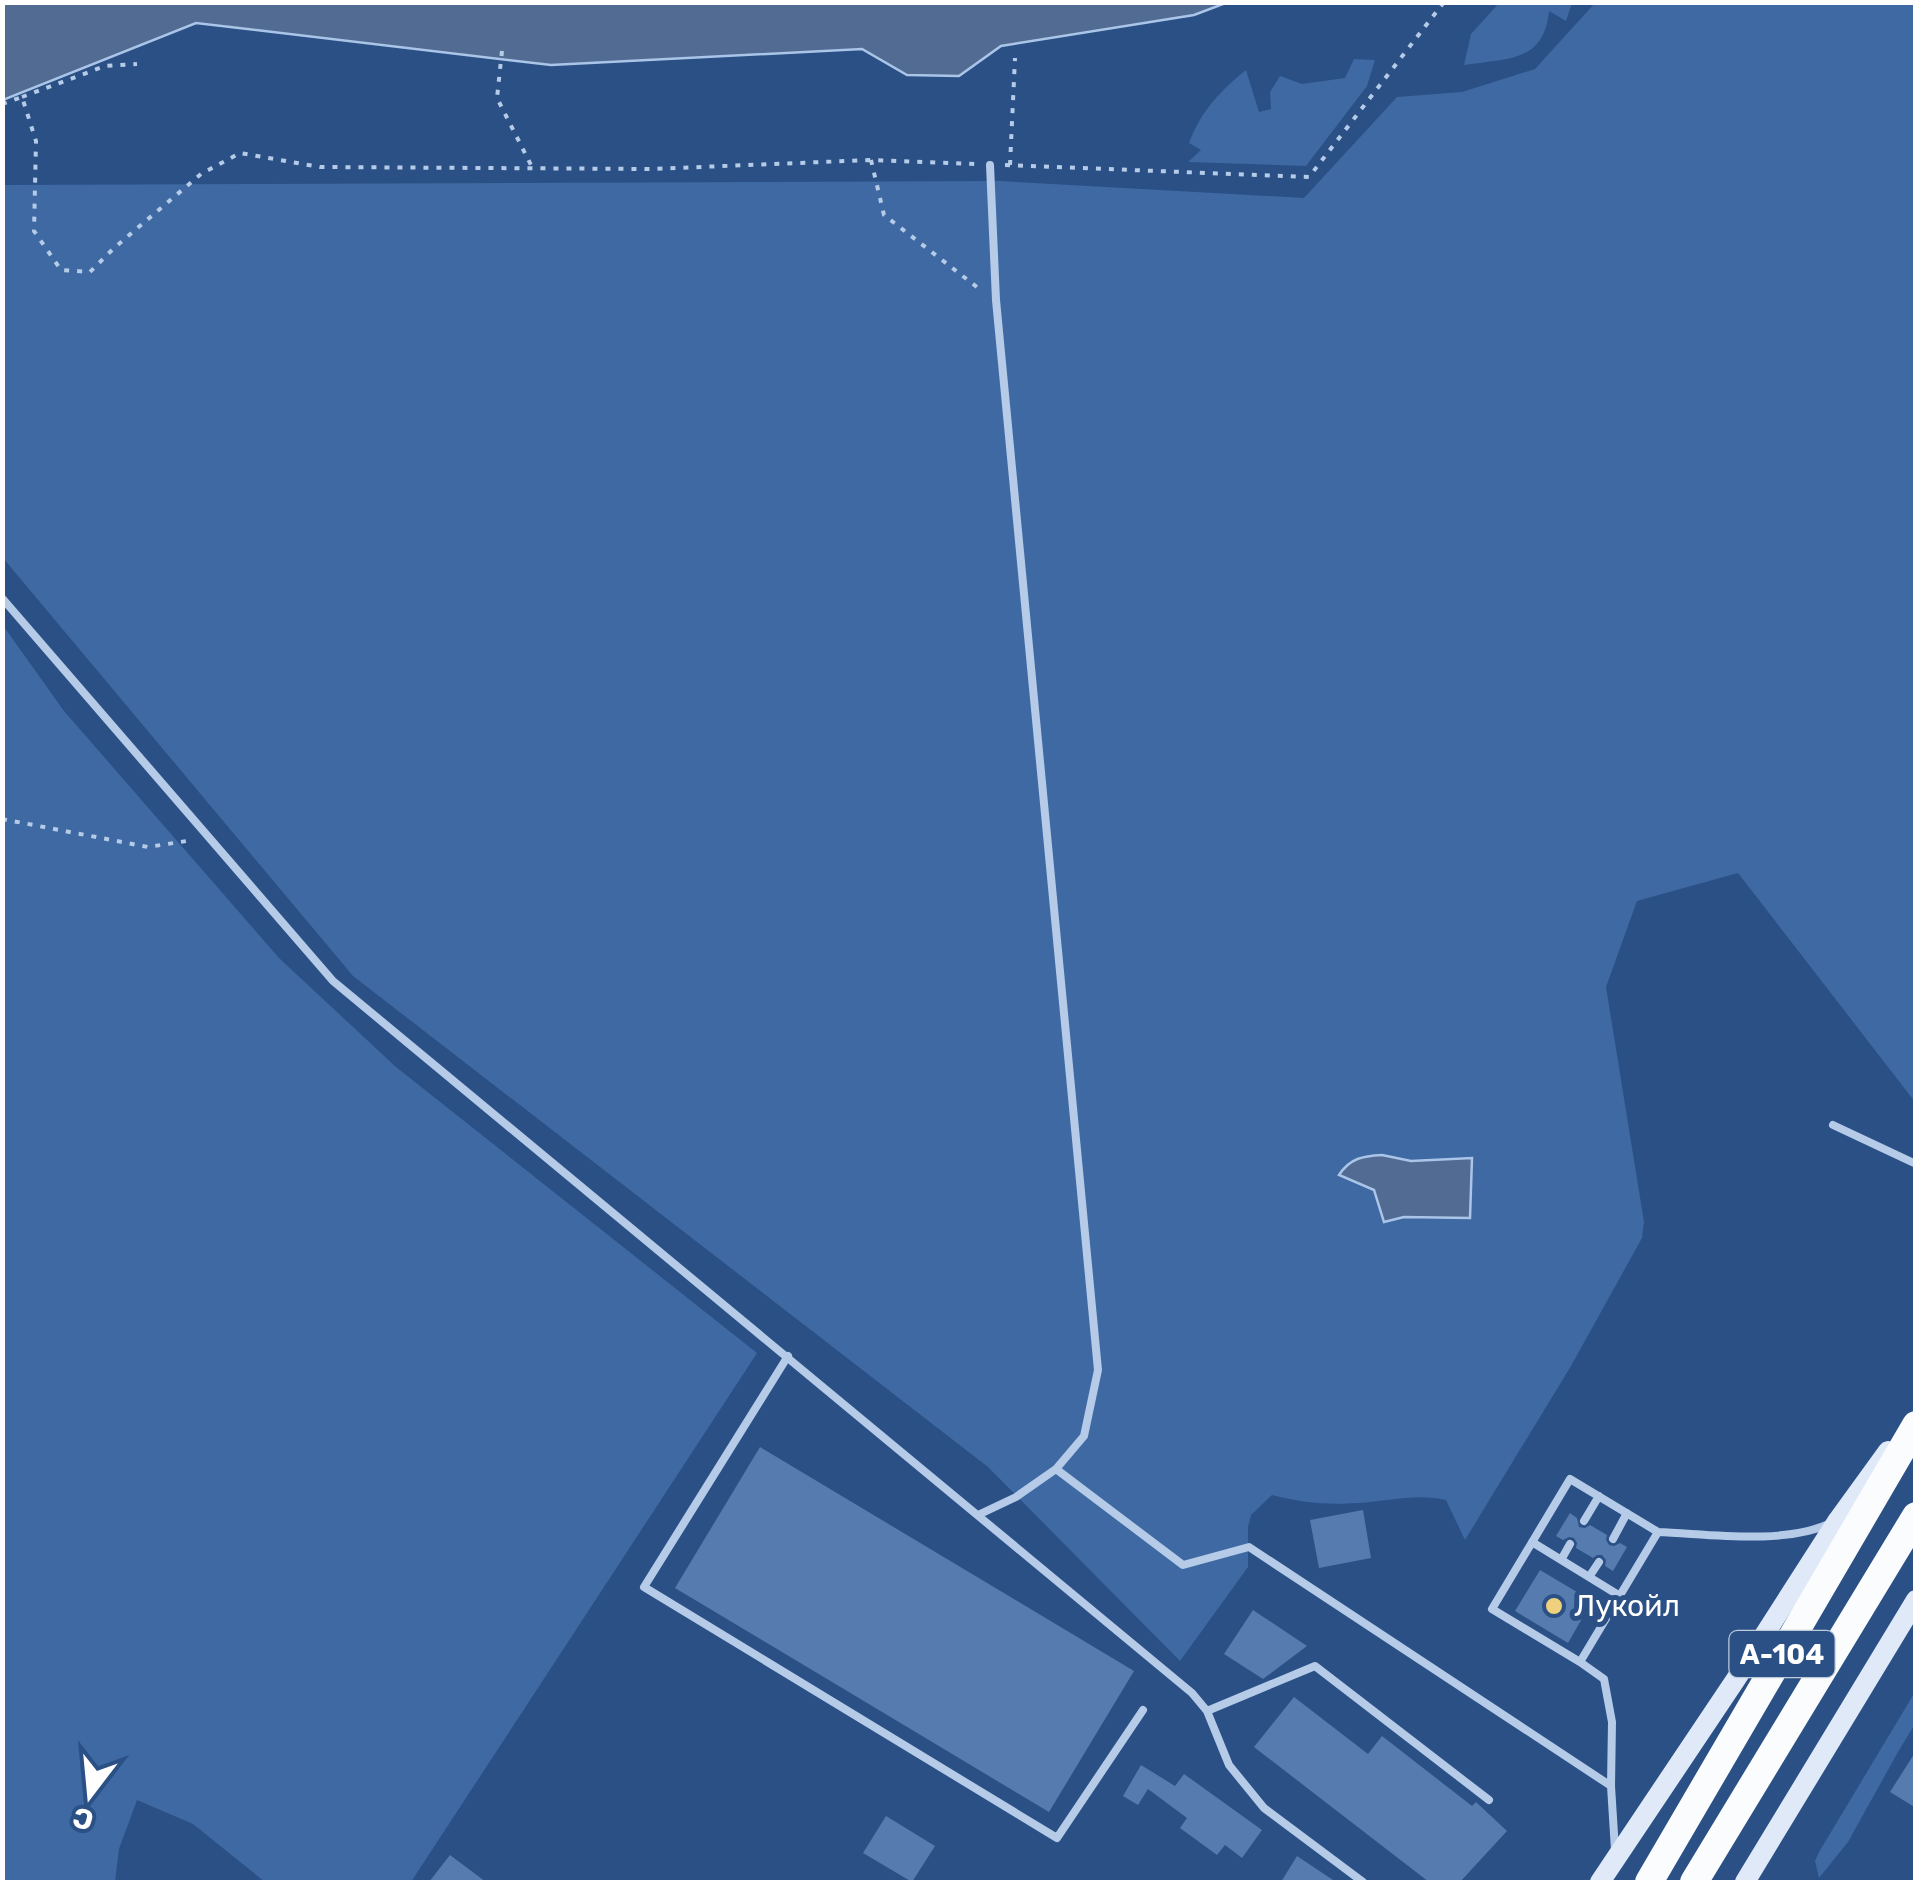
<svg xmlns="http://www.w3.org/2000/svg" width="1918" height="1885" viewBox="0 0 1918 1885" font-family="Rubik,sans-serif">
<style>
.green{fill:#3f69a2;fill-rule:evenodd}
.water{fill:#516b92;stroke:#aac5e8;stroke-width:2.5}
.building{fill:#567baf}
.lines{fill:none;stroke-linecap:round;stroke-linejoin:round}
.path{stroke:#b5cbe7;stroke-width:4;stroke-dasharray:5 8;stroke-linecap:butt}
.service{stroke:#b5cbe7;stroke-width:8}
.secondary{stroke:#dfe9f7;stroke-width:20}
.trunk{stroke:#fbfcfe;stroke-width:28}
.poi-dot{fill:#eed07d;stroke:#2a5086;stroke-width:4}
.labels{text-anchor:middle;stroke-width:10;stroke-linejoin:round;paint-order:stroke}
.shield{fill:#2a5086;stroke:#bfcadb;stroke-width:2.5}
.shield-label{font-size:28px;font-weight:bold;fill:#fff}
.poi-label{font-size:30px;fill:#fff;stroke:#2a5086;text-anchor:start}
</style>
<rect width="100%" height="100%" fill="#2a5086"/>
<path class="green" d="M1499,3V2L1572,3L1566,21L1549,11C1544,63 1507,58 1464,65L1471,34Z
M1595,3H1915V1102L1738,873L1637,901L1606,987L1644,1222L1642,1238L1571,1366L1465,1540L1446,1500C1418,1493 1388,1501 1359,1503C1325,1505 1305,1503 1272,1495L1251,1515L1248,1527V1567L1180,1661L988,1467L353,976L3,558L2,185L1000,181L1304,198L1397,97L1462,92L1535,69ZM1382,1155L1411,1161L1471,1158L1470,1217H1404L1384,1221L1374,1190L1340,1175Z
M1354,59L1375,60L1367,86L1306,166L1188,162L1201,150L1189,143C1201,111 1220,91 1246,70L1259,112L1271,109L1270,92L1280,76L1302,84L1345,78Z
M2,624L64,711L279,958L396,1067L757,1353L411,1882H265L193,1824L137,1800L119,1849L115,1882H3Z
M1915,1692V1724L1898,1752L1848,1842L1819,1878L1815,1861L1819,1852Z"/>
<path class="water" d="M3,2H1226V3L1194,15L1001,46L959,76L907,75L862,49L551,65L196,23L3,100Z
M1382,1155L1411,1161L1472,1158L1470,1218L1404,1217L1384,1222L1374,1190L1339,1175C1350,1158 1363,1156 1382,1155Z"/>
<path class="building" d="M760,1447L1134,1671L1049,1812L675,1588Z
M1363,1510L1371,1558L1319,1568L1310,1520Z
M1570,1513L1577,1518L1579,1527L1585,1528L1590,1525L1607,1535L1606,1540L1609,1545L1614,1546L1620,1543L1627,1547L1613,1571L1605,1566L1606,1560L1602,1555H1597L1593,1558L1576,1548L1577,1543L1574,1538L1569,1537L1563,1540L1556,1536Z
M1540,1570L1592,1601L1568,1643L1515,1611Z
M1253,1610L1307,1646L1263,1679L1224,1654Z
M1294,1697L1368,1754L1382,1736L1472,1806L1476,1802L1507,1831L1460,1882H1429L1254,1747Z
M1916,1751V1808L1890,1792Z
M1141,1765L1175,1786L1184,1774L1262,1830L1242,1858L1225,1845L1217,1855L1180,1828L1187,1818L1148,1789L1138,1805L1123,1796Z
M886,1816L935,1846L912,1882L863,1853Z
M450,1855L486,1882H429Z
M1297,1856L1336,1882H1281Z"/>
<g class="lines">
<path class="path" d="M502,51L497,98L533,169
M22,97L105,66L137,64
M2,104L22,97L36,141L34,231L61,270L90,272L114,248L201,174L240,153L320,167L651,169L871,160L975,164
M871,160L884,215L982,291
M1005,165L1309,177L1444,2
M1010,165L1015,58
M2,819L148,847L193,840"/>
<path class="service" d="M2,598L333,981L1192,1693L1207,1711L1229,1765L1264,1808L1363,1882
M1833,1125L1916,1164
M788,1356L644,1587L1057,1838L1143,1710
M1056,1469L1183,1565L1249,1547L1611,1786
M978,1515L1016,1497L1056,1469L1084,1436L1098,1370L996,300L990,165
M1584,1521L1599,1496
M1613,1539L1627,1513
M1532,1542L1620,1596
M1561,1560L1570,1544
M1589,1577L1599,1562
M1580,1662L1492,1609L1570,1479L1658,1532
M1207,1711L1315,1666L1489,1800
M1615,1850L1611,1786L1612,1722L1604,1679L1580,1662L1658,1532C1710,1534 1781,1545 1829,1524"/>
<path class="secondary" d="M1600,1882L1736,1679L1838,1520L1888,1451
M1745,1882L1916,1600"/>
<path class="trunk" d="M1649,1882L1916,1425
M1694,1882L1916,1516"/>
</g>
<circle class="poi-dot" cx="1554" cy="1606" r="10"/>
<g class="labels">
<rect class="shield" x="1729.5" y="1631" width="105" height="46" rx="8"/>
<g class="shield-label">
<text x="1782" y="1664">А-104</text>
</g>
<g class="poi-label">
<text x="1574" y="1616">Лукойл</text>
</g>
</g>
<rect width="1918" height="1885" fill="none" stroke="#ffffff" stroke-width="10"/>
<g transform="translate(90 1795) rotate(196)" stroke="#2a5086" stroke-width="8" paint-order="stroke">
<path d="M0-8L18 38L0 25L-18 38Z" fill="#ffffff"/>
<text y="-15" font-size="28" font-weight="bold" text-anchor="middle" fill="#ffffff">С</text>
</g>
</svg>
